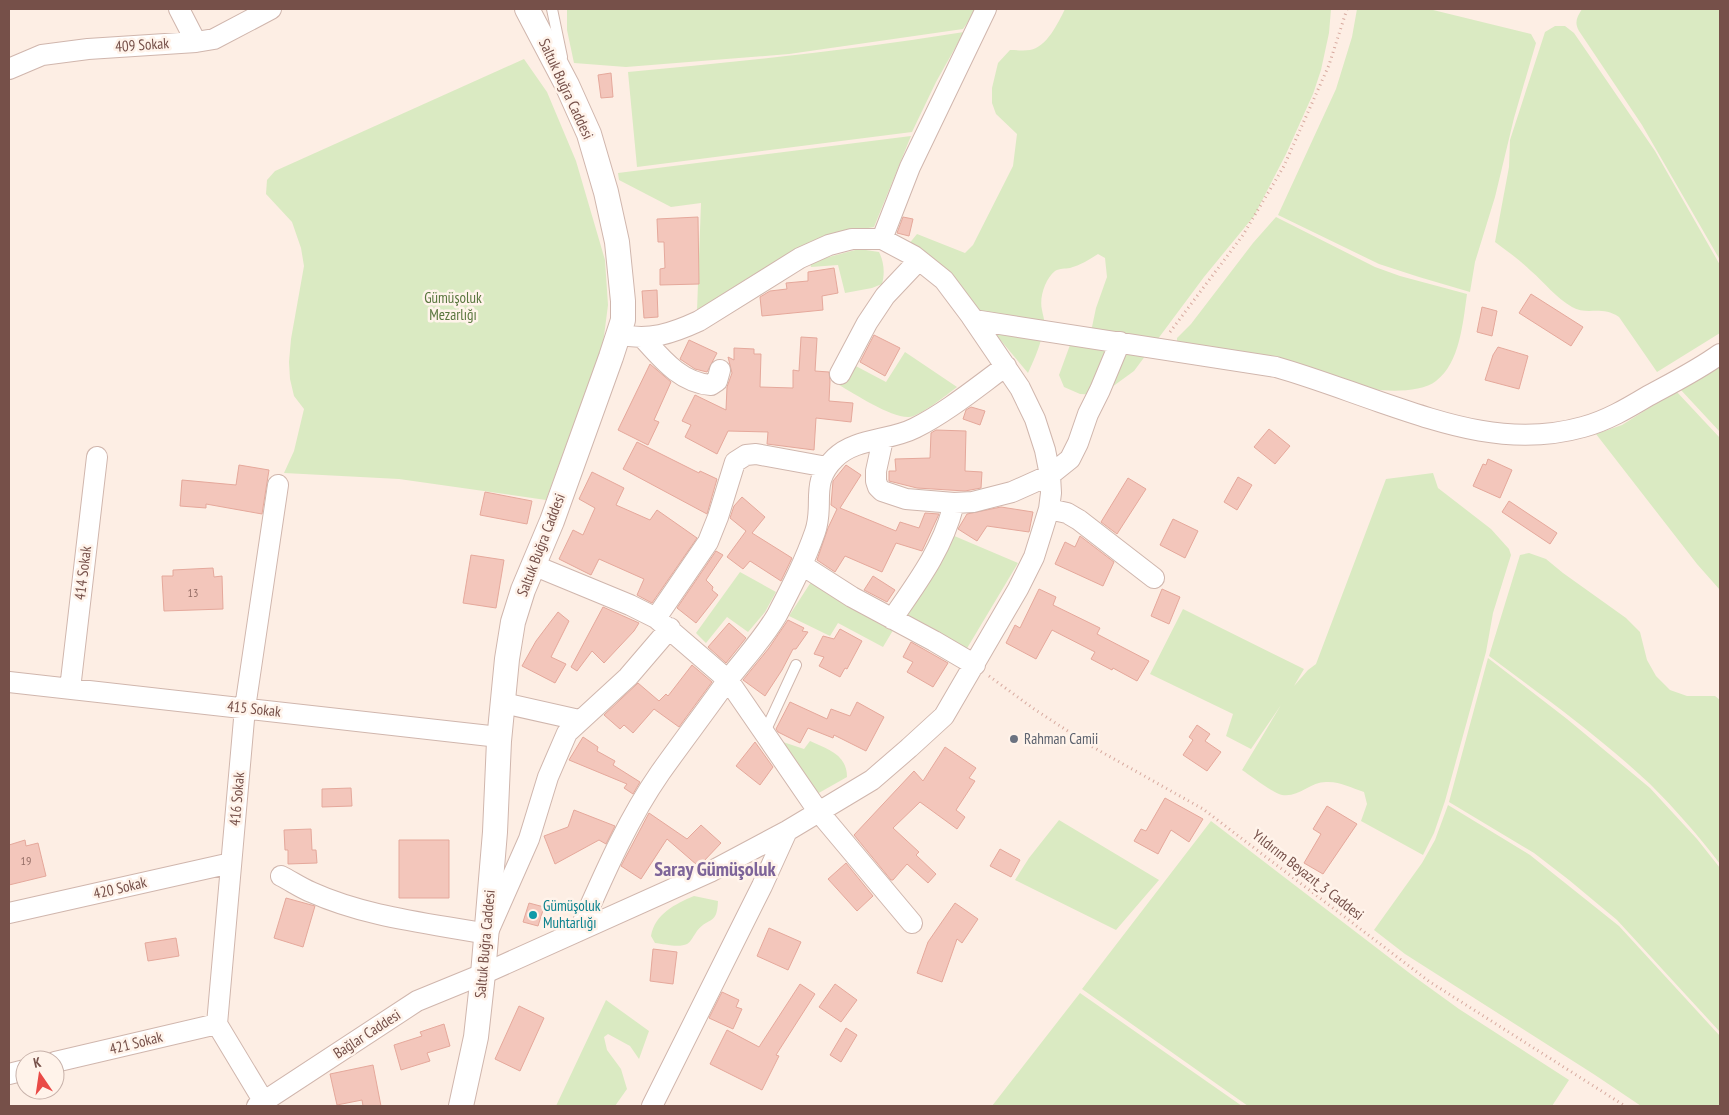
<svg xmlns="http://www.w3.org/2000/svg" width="1729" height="1115" viewBox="0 0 1729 1115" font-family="'PT Sans Narrow',sans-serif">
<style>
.green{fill:#daeac2}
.building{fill:#f3c6bb;stroke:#e5a89b}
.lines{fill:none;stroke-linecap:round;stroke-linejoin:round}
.service-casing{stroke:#d0b6ad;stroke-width:12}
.minor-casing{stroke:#d0b6ad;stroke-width:22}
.tertiary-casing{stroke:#d0b6ad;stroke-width:26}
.path{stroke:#d7a99e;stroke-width:3;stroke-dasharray:1 4;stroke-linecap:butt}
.service{stroke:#fff;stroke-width:10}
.minor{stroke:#fff;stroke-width:20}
.tertiary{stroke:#fff;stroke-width:24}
.worship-dot{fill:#6b7280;stroke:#fff3ea;stroke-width:2}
.culture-dot{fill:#0f9aa8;stroke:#fff3ea;stroke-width:2}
.labels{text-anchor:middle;stroke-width:5;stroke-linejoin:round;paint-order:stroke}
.number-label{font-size:12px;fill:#956e66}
.street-label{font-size:15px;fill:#765049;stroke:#fff3ea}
.park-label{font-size:15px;fill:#59763e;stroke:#fff3ea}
.worship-label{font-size:15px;fill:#5b616d;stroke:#fff3ea;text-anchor:start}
.culture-label{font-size:15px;fill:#0d838f;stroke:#fff3ea;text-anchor:start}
.district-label{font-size:20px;font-weight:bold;fill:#7d6499;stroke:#fff3ea}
</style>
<rect width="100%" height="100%" fill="#fdeee4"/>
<path class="green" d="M567,9H977L963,29L789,54L626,67L574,63L567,30Z
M1065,9H1331L1329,33L1321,70L1313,94L1286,154L1254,216L1204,277L1134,371L1101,395L1080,394L1064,387L1059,375L1070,345L1081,335L1092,327L1096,308L1107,277L1105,258L1098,254C1089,260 1080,265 1070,268C1065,269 1060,268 1055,271C1045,279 1039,298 1042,310C1043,316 1045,320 1044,325C1042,342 1035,358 1028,373L987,324L908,245L917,234L965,253L973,245L1013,166L1017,134L996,114L992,103V88L998,63L1010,50C1016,50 1023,51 1030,50C1047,47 1058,23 1065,9Z
M1357,9H1429L1531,34L1536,43L1514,118L1495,197L1475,262L1470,292L1419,277L1379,264L1278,215L1336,89L1352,37Z
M1582,9H1720V260L1642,125L1579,31C1574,22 1577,17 1582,9Z
M1555,26H1565L1574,33L1655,151L1720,265V333L1657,372L1619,317C1601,305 1587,316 1572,307C1556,298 1545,283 1531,271C1520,260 1507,251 1495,242L1509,167L1510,140L1545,32Z
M964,32L936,82L912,132L637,167L628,72C740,62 852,50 964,32Z
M524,59L547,92L576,161L605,260L608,305L603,344L546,500L399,479L284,473L294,451L304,409L294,396L290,379L289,362L291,339L304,266L301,248L292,222L266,194L267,180L275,171Z
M911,136L874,227C808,236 752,275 697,311L701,203L671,207L619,180L618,173Z
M1276,217L1375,267L1400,276L1467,294C1463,322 1460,363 1436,381C1423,392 1389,392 1373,389C1359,387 1344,381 1329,378C1279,367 1228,356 1177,346V338L1191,324L1253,243Z
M859,249L879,252C884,262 885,273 882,284L872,288L845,293L838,265L811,267L810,262Z
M905,352L957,387C948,394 919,417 909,417C891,418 855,394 839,385L852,364L886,382Z
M1720,367V432L1680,389Z
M1676,391L1720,438V590L1697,564L1596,434L1622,425Z
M1433,473L1438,488L1491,529L1509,549L1511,555L1493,613L1486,652L1445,801L1434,833L1423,855L1361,821L1367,804L1364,792C1352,788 1339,781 1326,782C1310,782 1298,798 1282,795C1273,793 1251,776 1242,770L1281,705L1251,749L1226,736L1233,714L1150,674L1183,609L1304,669L1294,686L1308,670L1316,664L1386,479Z
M952,535L1018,563L966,650L904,615Z
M1529,553L1546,559L1563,573L1626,618L1640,632L1647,660L1656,676L1670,690L1687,696H1715L1720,700V864C1699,836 1675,809 1650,784C1600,737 1544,697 1489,656L1520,555Z
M740,572L776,592L765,612L748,632L727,617L706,643L696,633Z
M811,582L895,627L883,647L838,623L830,636L789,616Z
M1488,658L1567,719L1650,788L1697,839L1720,868V1032L1617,920L1569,880L1534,853L1449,802Z
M780,741L804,749L810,741C827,749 847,754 847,777L817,794Z
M1448,805L1530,855L1619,926L1720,1036V1106H1641L1595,1075L1405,954L1374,930L1422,863L1435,840Z
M1059,820L1159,880L1116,930L1015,880L1029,858Z
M1211,821L1412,975L1459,1009L1569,1080L1552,1106H1248L1082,989Z
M694,896L718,901C717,926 709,916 697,931C694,935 691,942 687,944C679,948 664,944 655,943L651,936C655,914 675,904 694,896Z
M1080,993L1242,1106H992Z
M606,1000L649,1031L639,1059L630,1046L608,1034L604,1037L607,1050L621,1069L627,1089L615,1106H556Z"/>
<path class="building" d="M611,73L613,97L601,98L598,75Z
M698,217L699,284L660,285V269L665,268L664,242H658L657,219Z
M903,217L913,219L909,236L897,233Z
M834,268L838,293L822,296L823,310L762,316L760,297L770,291L787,289L786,283L808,281V272Z
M657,290L658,317L644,318L642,291Z
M1531,294L1583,327L1571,346L1519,313Z
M1482,307L1497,311L1492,336L1477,332Z
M874,335L900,348L885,376L860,362Z
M801,337L817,338L815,371L829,372L830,381L829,401L853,403L851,422L816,418L814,450L767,444L768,432L728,431L717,454L685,437L691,425L682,421L695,395L726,410L727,387L732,373L728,357L734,360V348L754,349V354H761L760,387L793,388V370L799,371Z
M689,340L717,353L707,372L695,369L680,359Z
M1498,347L1528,356L1519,389L1485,380L1493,355Z
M650,364L671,382L654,420L659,422L648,445L618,430Z
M971,407L985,411L980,425L963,419L966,410Z
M1269,429L1290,446L1275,464L1254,447Z
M936,430L966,431L965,471L982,472L981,488L965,491L917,488L889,481V471H896L895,459L930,458L931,433Z
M637,442L699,473L700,471L717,479L707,514L623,469Z
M1488,459L1512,470L1500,498L1473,486L1483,464L1486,465Z
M239,465L269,470L262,514L206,504V508L180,506L182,480L236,485Z
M846,465L861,475L840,508L896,531L900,522L919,528L925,513L939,514L922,551L896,543L882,572L845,556L835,572L817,560L828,528L837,509L831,505L833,481Z
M592,472L624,488L616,505L650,520L657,510L697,538L652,603L637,595L644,579L599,559L591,575L559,559L573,530L583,535L595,508L579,499Z
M1238,477L1252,485L1237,510L1224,502Z
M1128,478L1146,489L1117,534L1101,522Z
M485,492L532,501L527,524L480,515Z
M742,497L765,517L752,533L792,558L781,581L750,561L743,569L727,557L746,531L730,518L734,506Z
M1509,501L1557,533L1550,544L1502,512Z
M1001,507L1033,512L1029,532L987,526L977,541L958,529L967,514Z
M1173,519L1198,531L1185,558L1160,545Z
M1080,536L1114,562L1103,586L1055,564L1065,542L1075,547Z
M716,551L723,555L706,580L713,587L712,590L718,595L696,623L677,608Z
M471,555L504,560L496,608L463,603Z
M213,568L214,577L222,576L223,609L164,611L162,576H173V570Z
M873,576L895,590L887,602L864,590Z
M1039,589L1056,597L1053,605L1100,628L1097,634L1149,661L1137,681L1113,668L1112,670L1091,659L1095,652L1052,630L1036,659L1006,643L1015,625L1020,628Z
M1162,589L1180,597L1169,624L1151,616Z
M603,607L639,623L634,631L604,663L592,651L577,671L571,667Z
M558,612L569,621L551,657L566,664L555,683L522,666L536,641Z
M788,620L804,628L802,631L808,632L796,649H793L782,670L765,696L743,680L769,648Z
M729,623L746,638L726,663L708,647Z
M840,629L862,641L847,669L845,668L840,677L819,666L824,657L814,654L823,636L834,639Z
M911,642L948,663L933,687L907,672L913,662L903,657Z
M692,665L712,682L679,727L654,709L633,733L624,725L620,729L604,715L638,683L659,701L666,694L668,696Z
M790,702L827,719L831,709L850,716L857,702L884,717L866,751L834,735L833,738L808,728L800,743L778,732L776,729Z
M1197,725L1210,734L1205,741L1221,752L1207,771L1183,755L1193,740L1189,737Z
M583,737L598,747L597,751L615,761L613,765L640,782L633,794L624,788L627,784L569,760Z
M755,742L773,767L760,785L736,766Z
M945,747L976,768L969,778L975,781L956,810L965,817L957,829L920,802L893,828L919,852L916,855L936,874L928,883L907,864L893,880H891L854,835L914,771L923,781Z
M351,788L352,806L322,807V789Z
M1165,798L1203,819L1189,842L1171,830L1158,854L1134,841L1141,829L1146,831Z
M1327,806L1357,824L1323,874L1304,863L1321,834L1313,829Z
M574,810L615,826L606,844L599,840L555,864L544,836L568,827Z
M649,813L687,839L701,825L721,843L703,862L697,865L667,839L641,879L621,866Z
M311,829L312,850H316L317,863L288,864V850H285L284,830Z
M25,840L26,846L38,843L46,876L9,885V845Z
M399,840H449V898H399Z
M1000,849L1020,860L1011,877L990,866Z
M846,863L873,896L857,911L828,879Z
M286,898L315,906L303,947L274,938Z
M529,903L544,907L538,926L523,922Z
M955,903L978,919L962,943L957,939L942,982L917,973L928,942Z
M769,928L801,942L788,970L757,956Z
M176,938L179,956L148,961L145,943Z
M653,949L677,952L673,984L650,981Z
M800,984L815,994L776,1055L779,1056L762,1090L710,1064L727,1030L759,1047Z
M835,984L857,1000L841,1022L819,1007Z
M722,992L739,1000L736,1007L742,1009L733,1029L709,1018Z
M519,1006L544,1018L520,1071L495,1059Z
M444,1024L450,1046L427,1053L430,1061L401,1070L394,1045L422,1036L420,1032Z
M846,1028L857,1035L841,1062L830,1055Z
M373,1065L381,1106H363L362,1100L337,1105L330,1074Z"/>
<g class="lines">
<defs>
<path id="service" d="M552,9L562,57
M765,732L796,665"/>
<path id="minor" d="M179,9L196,42
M9,69L42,55L88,49L196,42L214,39L271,9
M882,239L910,167L986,9
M974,320L1276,367C1311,377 1345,390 1380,402C1447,425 1512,447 1583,427C1606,421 1628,408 1648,396C1672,383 1698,370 1720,354
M643,338C662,359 681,383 711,385L717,381L720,370
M840,374L867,323L885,296L919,260
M883,439L876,471V481L878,487L882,491L906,499L954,503L973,502L1012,492L1050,475L1070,459L1078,443L1088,414L1100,390L1120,342
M1049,509L1067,513L1079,520L1154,578
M533,565L630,605L656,618L728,680L818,811L912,923
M802,565L852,597L934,641L975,665
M656,618L708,542L718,517L735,462L746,455L756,454L827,467
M892,619C917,583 944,547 954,503
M9,682L499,737
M70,689L97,457
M503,703L579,720
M281,876C291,881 301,888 311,892C366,917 428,923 487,934L529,839L548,777L567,733L628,677L670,628
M9,913L231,863
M579,931C603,877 626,822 660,773C682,742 705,712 727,681C744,659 763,639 777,615C791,588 805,561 815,532C825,504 809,483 835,458C855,438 890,441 915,428C947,412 977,387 1006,366
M55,1062L217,1024
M9,1074L25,1070
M264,1102L217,1024L245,708L278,485
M257,1106L417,1001L483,974L710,872L787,831L872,780L909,748L944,716L1018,589L1034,557L1049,509L1051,493L1050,475L1045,450L1035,419L1020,388L971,316L944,280L914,256L882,239H852L829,245L800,258L699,321C673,333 648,342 619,334
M652,1106L762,886L787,831"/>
<path id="tertiary" d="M461,1106L476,1037L483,974L495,832L499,741L507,659L513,622L523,590L552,521L611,357L623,320V301L617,242L606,192L589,134L567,85L527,9"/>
</defs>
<use href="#service" class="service-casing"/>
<use href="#minor" class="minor-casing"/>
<use href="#tertiary" class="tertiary-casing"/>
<path class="path" d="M1170,332L1243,235L1284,166L1329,65L1347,9
M989,676L1034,709L1091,746L1203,809L1430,982L1625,1106"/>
<use href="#service" class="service"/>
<use href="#minor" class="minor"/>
<use href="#tertiary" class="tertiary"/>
</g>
<circle class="worship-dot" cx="1014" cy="739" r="5"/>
<circle class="culture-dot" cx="533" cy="915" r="5"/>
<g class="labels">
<g class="number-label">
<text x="193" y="597">13</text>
<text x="26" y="865">19</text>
</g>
<g class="street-label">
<text transform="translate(142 45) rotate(-4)" y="5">409 Sokak</text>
<text transform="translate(566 89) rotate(65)" y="5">Saltuk Buğra Caddesi</text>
<text transform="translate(541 545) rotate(-69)" y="5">Saltuk Buğra Caddesi</text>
<text transform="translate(83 573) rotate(-83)" y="5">414 Sokak</text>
<text transform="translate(254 709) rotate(6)" y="5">415 Sokak</text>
<text transform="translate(237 799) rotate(-85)" y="5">416 Sokak</text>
<text transform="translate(1308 875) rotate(38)" y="5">Yıldırım Beyazıt_3 Caddesi</text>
<text transform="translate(120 888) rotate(-13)" y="5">420 Sokak</text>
<text transform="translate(485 944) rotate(-85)" y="5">Saltuk Buğra Caddesi</text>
<text transform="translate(367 1034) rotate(-33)" y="5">Bağlar Caddesi</text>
<text transform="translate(136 1043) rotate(-14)" y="5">421 Sokak</text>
</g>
<g class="park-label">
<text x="453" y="303">Gümüşoluk<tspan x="453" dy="17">Mezarlığı</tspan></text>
</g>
<g class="worship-label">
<text x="1024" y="744">Rahman Camii</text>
</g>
<g class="culture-label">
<text x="543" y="911">Gümüşoluk<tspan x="543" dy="17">Muhtarlığı</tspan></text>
</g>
<g class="district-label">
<text x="715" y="876">Saray Gümüşoluk</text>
</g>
</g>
<rect width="1729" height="1115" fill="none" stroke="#765049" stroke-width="20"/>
<g transform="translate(40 1075) rotate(347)"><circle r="24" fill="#fff3ea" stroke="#c8b2aa"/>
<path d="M0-4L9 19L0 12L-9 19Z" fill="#e94a46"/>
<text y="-8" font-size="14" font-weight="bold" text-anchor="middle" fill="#765049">K</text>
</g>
</svg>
